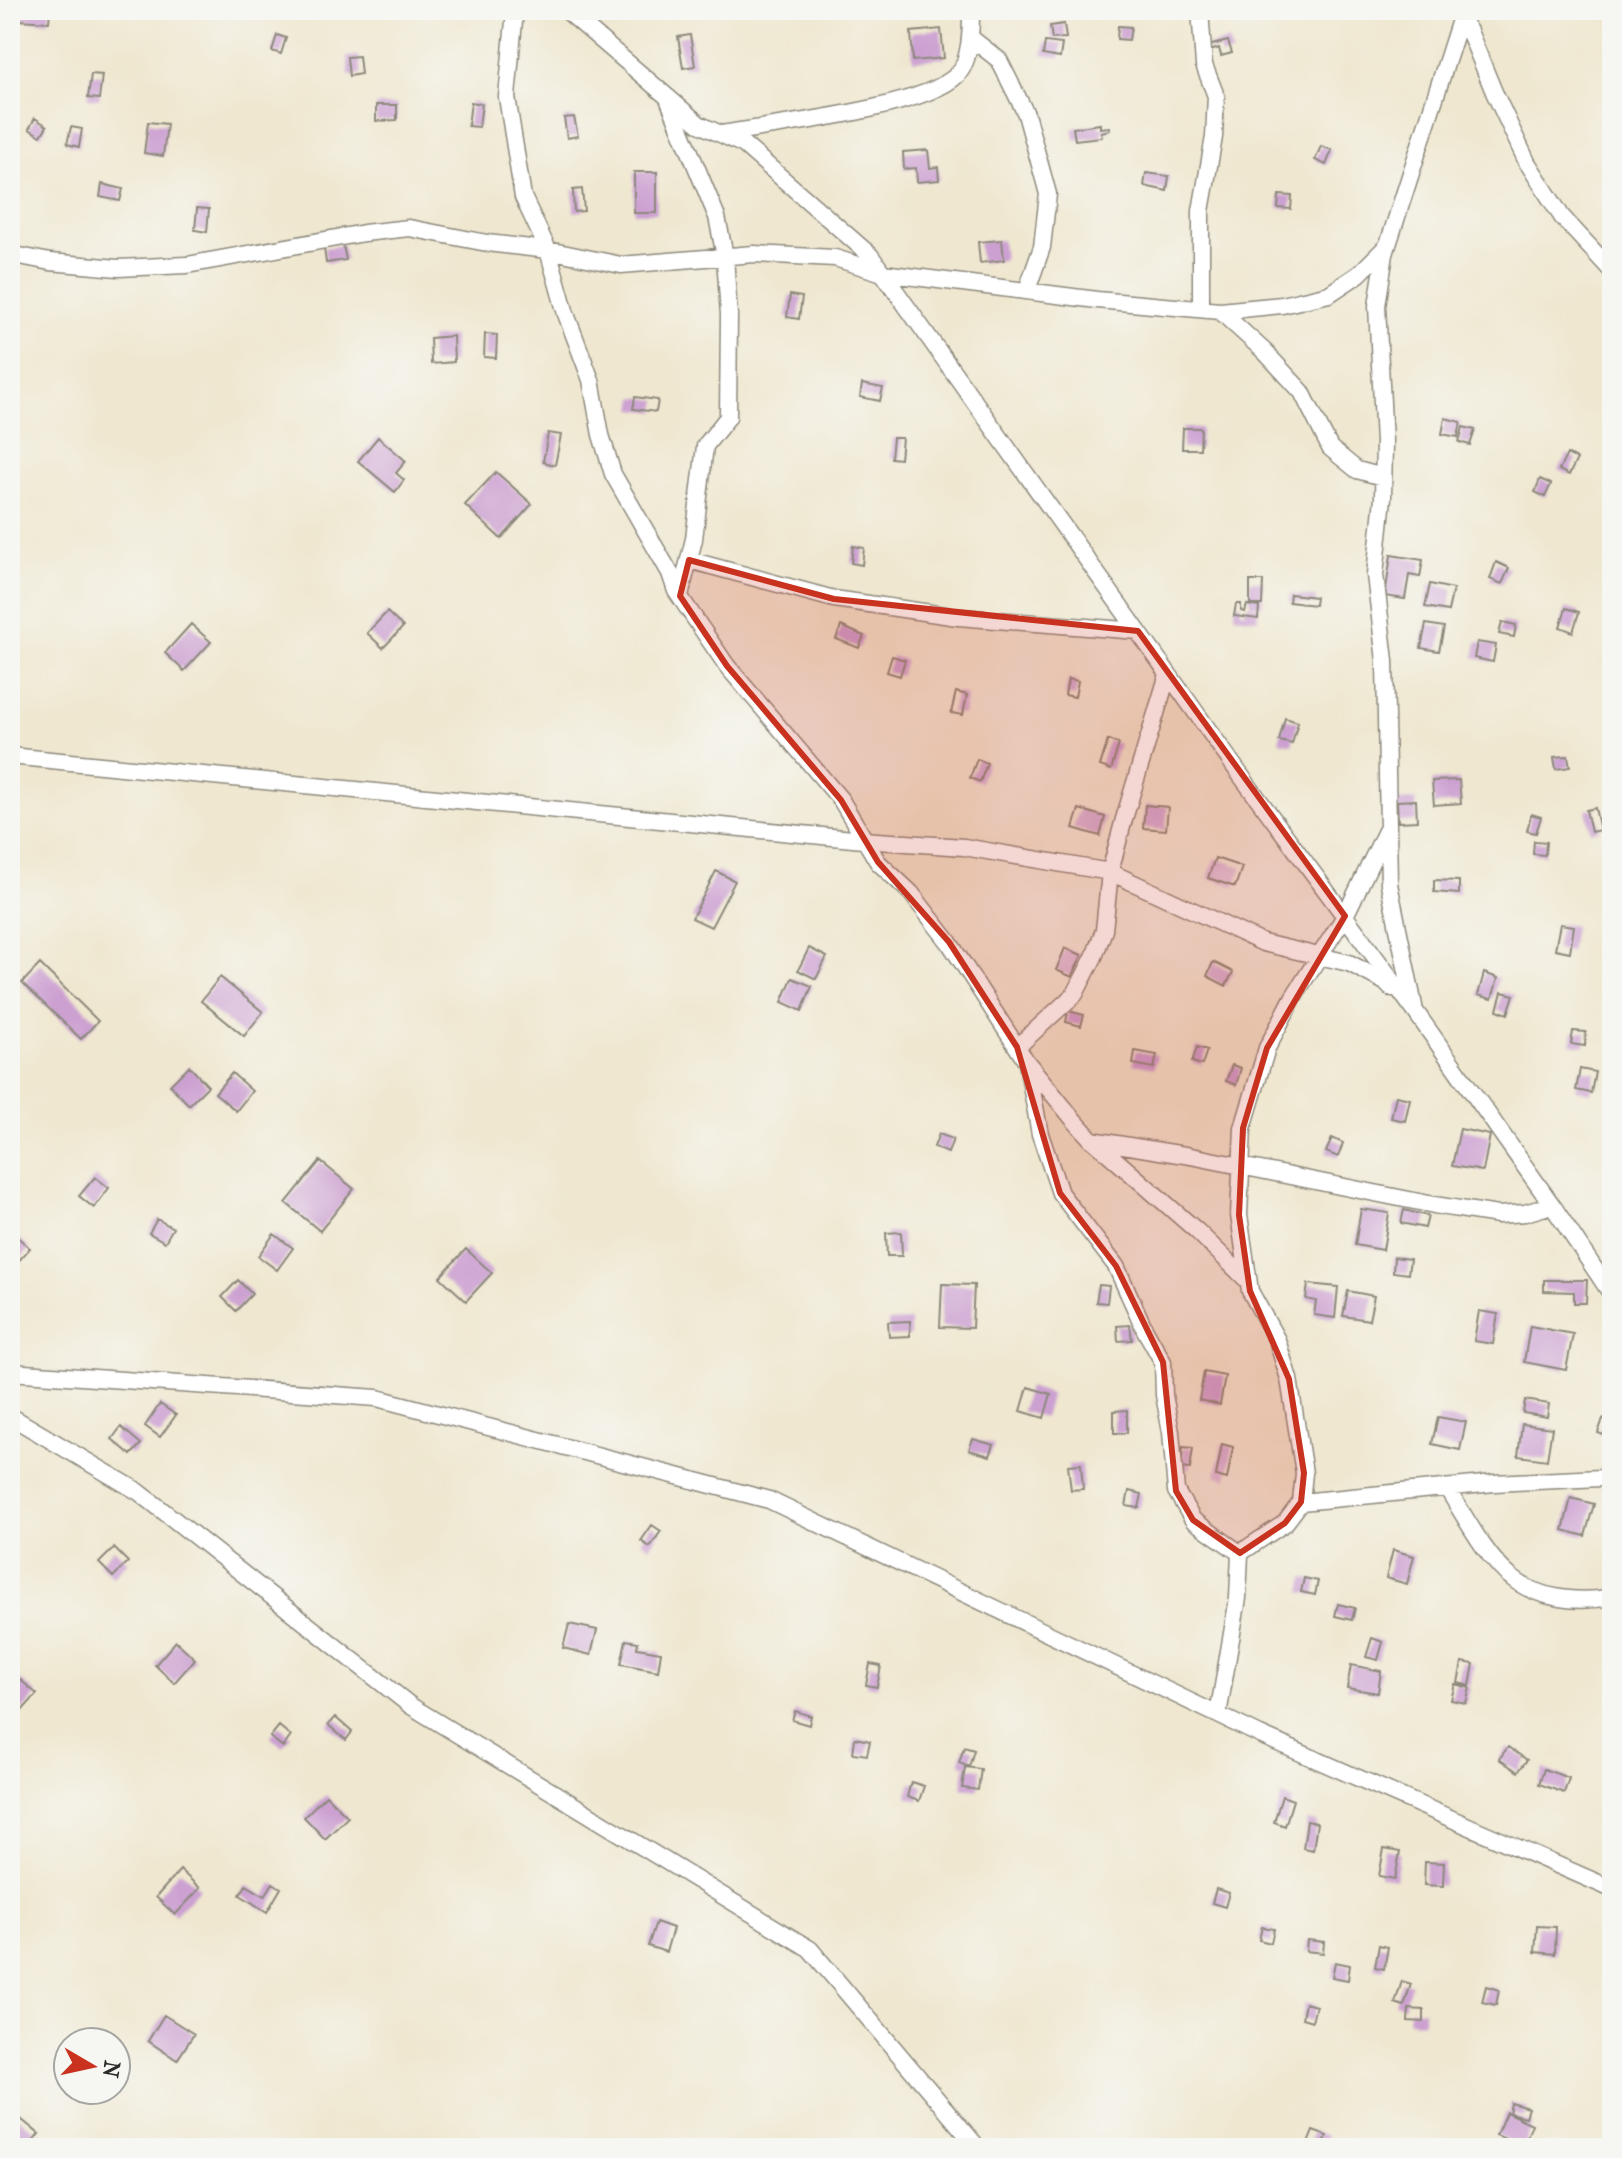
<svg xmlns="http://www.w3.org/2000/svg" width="1622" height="2158" viewBox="0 0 1622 2158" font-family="'IM FELL French Canon',serif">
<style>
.building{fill:#cca0d1}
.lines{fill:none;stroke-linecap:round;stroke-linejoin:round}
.street-casing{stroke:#8d897d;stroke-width:19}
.street{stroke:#fff;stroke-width:16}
.marked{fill:#c8321e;fill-opacity:0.2;stroke:#c8321e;stroke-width:6;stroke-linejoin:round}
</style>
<rect width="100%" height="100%" fill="#f6f6f2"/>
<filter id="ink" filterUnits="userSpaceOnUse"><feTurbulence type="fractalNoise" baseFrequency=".0125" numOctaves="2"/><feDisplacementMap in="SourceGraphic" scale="16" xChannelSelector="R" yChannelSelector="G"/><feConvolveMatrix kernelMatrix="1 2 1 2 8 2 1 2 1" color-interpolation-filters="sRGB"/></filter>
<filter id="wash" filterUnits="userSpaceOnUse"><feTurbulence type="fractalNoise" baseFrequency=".006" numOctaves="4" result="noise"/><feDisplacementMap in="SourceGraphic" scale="32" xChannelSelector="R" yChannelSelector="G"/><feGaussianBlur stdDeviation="1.8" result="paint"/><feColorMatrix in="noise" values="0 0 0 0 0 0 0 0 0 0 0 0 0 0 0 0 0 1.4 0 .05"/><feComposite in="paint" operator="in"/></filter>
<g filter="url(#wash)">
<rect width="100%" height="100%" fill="#efe7cf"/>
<g id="blocks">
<path class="building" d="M19,10H50L49,22L19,20Z
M1064,24L1066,38L1052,39L1050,26Z
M1118,26L1131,27L1129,40L1117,39Z
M941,29L944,58L913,61L911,32Z
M277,35L286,38L281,54L272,51Z
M690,35L695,66L683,68L678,37Z
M1228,41L1232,53L1221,56L1219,48L1210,51L1208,46Z
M1045,42L1062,44L1060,58L1043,55Z
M359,56L361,74L349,76L347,57Z
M91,74L102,75L99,99L88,98Z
M471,102L482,104L479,127L468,126Z
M376,105H397V120L376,121Z
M574,117L578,136L567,138L564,118Z
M35,118L47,126L41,136L29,129Z
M148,122L167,124L163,156L144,153Z
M1100,124V128L1110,127V130L1101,132L1102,137L1075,140L1073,128Z
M71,127L82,129L79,147L67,144Z
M1321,146L1332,150L1326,165L1315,160Z
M928,150L930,168L938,167L939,180L917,182L916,168L904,169L903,152Z
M634,172H657V213H634Z
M1146,173L1169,176L1167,191L1144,186Z
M102,184L123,189L120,201L100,197Z
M582,189L584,211L574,212L573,190Z
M1279,195L1292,196L1291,209L1278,208Z
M197,208L209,209L207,232L195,230Z
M1002,240L1004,260L980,263L978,242Z
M343,245L346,260L326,263L324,248Z
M790,295L802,297L799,319L787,317Z
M485,334L497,335L496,358L484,357Z
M453,336L454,362L431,364L430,338Z
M862,384L883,388L880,401L860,397Z
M635,397L658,400L656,412L633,409Z
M1445,418L1461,422L1458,437L1442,434Z
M1463,427L1475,430L1470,445L1459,442Z
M1183,428H1201L1200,449H1182Z
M548,433L561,435L555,465L543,462Z
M378,437L406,461L396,473L404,480L395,492L358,461Z
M893,438H902L900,459L891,458Z
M1567,454L1577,459L1569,475L1559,470Z
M496,472L532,504L501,539L465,505Z
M1540,479L1551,484L1545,497L1535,492Z
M853,546L864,548L862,565L851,563Z
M1391,555L1423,560L1420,577L1409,575L1405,599L1385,596Z
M1496,562L1509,568L1502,584L1490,579Z
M1250,581H1263L1262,605H1250Z
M1430,584L1453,589L1448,611L1425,607Z
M1290,594L1316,597L1315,605L1289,602Z
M1236,604H1241V611L1245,612L1247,605L1259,607L1258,619L1234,616Z
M1566,608L1579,612L1573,632L1560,627Z
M387,612L403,627L383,648L367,633Z
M1502,622L1516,625L1514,637L1499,634Z
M191,624L211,642L184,671L165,653Z
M1426,624L1444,627L1439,651L1421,648Z
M841,626L864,636L859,648L836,639Z
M1477,642L1496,645L1493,662L1474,658Z
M892,656L905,660L900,676L887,672Z
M1068,679L1078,681L1075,697L1065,695Z
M956,692L967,695L963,715L951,713Z
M1285,718L1298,722L1292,744L1279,741Z
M1108,740L1119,744L1111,770L1100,766Z
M1568,756L1570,767L1556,769L1554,757Z
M977,759L987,763L980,782L970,778Z
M1459,780L1461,803L1434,805L1432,781Z
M1416,800L1417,821L1398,822L1397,801Z
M1145,805L1168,807L1166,830L1143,828Z
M1595,808L1600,830L1591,832L1586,810Z
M1079,809L1105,817L1100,836L1073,828Z
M1531,814L1541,817L1536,833L1527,831Z
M1534,841L1546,842L1545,855L1533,854Z
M1215,858L1242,867L1235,887L1208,878Z
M716,871L735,881L711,927L692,918Z
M1434,880L1459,881V894L1434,892Z
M1560,924L1574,926L1570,952L1555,949Z
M809,948L827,957L816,979L798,970Z
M1065,948L1082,955L1072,977L1056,970Z
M1213,962L1233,972L1226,986L1207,976Z
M40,964L98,1021L81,1039L22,983Z
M1484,973L1498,978L1492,999L1478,995Z
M220,977L263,1012L244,1036L201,1001Z
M792,978L812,986L802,1011L782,1002Z
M1502,992L1514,995L1508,1014L1497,1010Z
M1068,1011L1084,1015L1081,1026L1066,1022Z
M1573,1031L1586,1032L1585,1046L1571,1044Z
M1197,1047L1207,1050L1202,1065L1192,1062Z
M1135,1051L1157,1055L1154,1068L1133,1064Z
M1232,1065L1241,1068L1236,1085L1226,1081Z
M189,1066L208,1086L189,1105L170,1085Z
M1580,1069L1595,1072L1591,1093L1576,1090Z
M232,1073L252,1091L236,1111L215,1093Z
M1396,1096L1410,1099L1405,1121L1391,1118Z
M1460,1129L1490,1135L1483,1171L1452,1166Z
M939,1134L953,1139L948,1153L934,1147Z
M1332,1138L1343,1143L1338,1157L1326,1152Z
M320,1161L354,1189L320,1231L286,1203Z
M95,1177L109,1188L94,1208L79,1196Z
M1361,1209L1389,1213L1383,1250L1355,1245Z
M1404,1210L1428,1216L1425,1228L1401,1223Z
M157,1219L173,1228L165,1242L149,1233Z
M901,1232L902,1256H887L886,1233Z
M274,1234L293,1248L277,1270L258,1256Z
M15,1235L30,1248L15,1265L10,1260V1240Z
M466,1249L492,1273L466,1301L440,1277Z
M1394,1257L1410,1259L1408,1274L1393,1272Z
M238,1280L252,1294L236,1311L222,1297Z
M1544,1280H1587L1586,1303H1574V1292L1544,1291Z
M942,1284L974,1285L972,1328L940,1327Z
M1308,1284L1338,1287L1335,1318L1314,1315L1316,1301L1306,1299Z
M1099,1285L1109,1286L1107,1303L1096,1302Z
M1348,1291L1374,1296L1369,1320L1343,1316Z
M1479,1311L1498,1314L1493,1344L1474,1341Z
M910,1321V1336L889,1337L888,1322Z
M1130,1325L1132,1340L1118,1341L1117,1326Z
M1530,1326L1573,1334L1566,1370L1524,1362Z
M1204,1372L1225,1376L1220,1405L1199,1400Z
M1028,1387L1051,1394L1044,1418L1021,1411Z
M1525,1400L1549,1404L1547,1417L1523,1413Z
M160,1404L176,1415L160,1437L145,1426Z
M1127,1410V1433H1114V1411Z
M1438,1417L1466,1422L1460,1450L1432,1444Z
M1603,1419L1612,1422V1438L1598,1433Z
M1522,1424L1552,1428L1547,1460L1518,1456Z
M121,1427L141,1444L131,1455L112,1439Z
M973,1439L994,1445L990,1456L969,1450Z
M1222,1444L1233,1447L1227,1479L1216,1476Z
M1183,1447L1193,1448L1190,1469L1181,1468Z
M1081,1464L1083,1489L1071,1490L1068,1465Z
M1129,1491L1142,1494L1139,1508L1126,1506Z
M1571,1498L1594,1504L1585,1536L1563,1530Z
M652,1525L661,1531L650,1547L641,1541Z
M114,1548L128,1562L113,1577L99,1563Z
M1393,1550L1414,1556L1407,1584L1386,1578Z
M1304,1578L1318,1581L1315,1595L1301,1592Z
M1338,1604L1355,1608L1352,1620L1335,1616Z
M569,1624L597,1630L591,1655L563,1648Z
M1372,1638L1383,1642L1378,1660L1366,1657Z
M626,1640L638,1642L637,1648L661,1652L658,1671L621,1664Z
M176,1641L195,1659L174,1683L155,1665Z
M1462,1662L1474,1664L1470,1686L1458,1683Z
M870,1664L881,1666L877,1687L866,1685Z
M1351,1665L1381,1671L1378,1693L1347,1688Z
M16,1676L37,1694L20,1713L10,1705V1683Z
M1455,1684L1470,1688L1466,1703L1451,1700Z
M795,1711L811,1716L809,1725L792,1720Z
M335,1717L352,1732L346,1740L328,1725Z
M279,1726L291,1736L283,1747L270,1737Z
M855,1738L870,1741L867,1755L853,1753Z
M964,1747L974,1750L969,1767L959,1763Z
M1508,1747L1527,1760L1518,1772L1499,1759Z
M965,1767L981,1769L978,1790L962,1788Z
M1544,1769L1569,1778L1564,1793L1539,1784Z
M911,1782L924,1786L919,1801L907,1797Z
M326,1795L348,1817L325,1839L304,1817Z
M1282,1796L1293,1800L1285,1826L1274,1822Z
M1307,1821L1317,1823L1313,1850L1303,1848Z
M1384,1849L1400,1852L1395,1879L1379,1876Z
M1425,1862L1444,1863L1443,1886L1424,1885Z
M180,1870L200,1888L175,1915L156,1897Z
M273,1883L281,1888L267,1912L240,1895L246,1885L265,1896Z
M1216,1889L1229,1893L1225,1907L1212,1903Z
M656,1922L673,1928L666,1952L648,1946Z
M1537,1926L1556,1927L1555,1954L1535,1952Z
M1262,1927L1274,1929L1271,1943L1259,1940Z
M1307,1940L1324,1942L1323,1953L1306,1951Z
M1379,1945L1388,1947L1384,1969L1375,1967Z
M1335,1962L1350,1965L1348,1980L1332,1977Z
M1402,1981L1411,1984L1404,2006L1395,2003Z
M1486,1986L1499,1990L1496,2005L1482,2002Z
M1305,2003L1316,2006L1312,2021L1302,2018Z
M1409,2009L1424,2010V2022L1408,2021Z
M164,2015L194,2034L177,2060L148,2041Z
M1511,2103L1528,2108L1525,2117L1509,2113Z
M1506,2112L1532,2124L1523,2147L1496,2135Z
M16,2115L39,2134L28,2148H21L10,2139V2122Z
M1313,2131L1327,2136L1322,2148L1307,2146Z"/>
</g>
</g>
<g filter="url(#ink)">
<use href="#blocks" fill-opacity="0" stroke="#8d897d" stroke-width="2"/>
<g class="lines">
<defs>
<path id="street" d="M515,10L507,97L523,197L548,250L566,314L591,380L601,435L613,474L670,573L676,591L727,666L841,800L878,862L911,893L949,942L1026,1061L1074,1120L1092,1140L1191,1156L1434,1205L1498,1215L1525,1213L1552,1205
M566,10L699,124L744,145L870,255L1239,773L1415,1011L1552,1205L1612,1295
M1200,10L1204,65L1216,96L1214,137L1201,211V309
M1458,15L1469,31L1494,92L1527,162L1562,217L1612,271
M971,38L999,60L1026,114L1048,194L1042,247L1027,290
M669,101L717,217L725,256L729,315L728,417L705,446L694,539L680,596
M721,134C773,125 923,109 957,75C971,61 971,28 971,10
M10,254L50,262L118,268L187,265L364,233L409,228L487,243L548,250L621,265L754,254L835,258L883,273L1097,300L1220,311L1282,305L1329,294L1359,274L1388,245
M1220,311L1265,352L1302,392L1330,448L1357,470L1383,477
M689,560L834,599L958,617L1138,631
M10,756L863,840L964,847L1110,872L1263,943L1349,963L1385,982L1391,988
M1414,1006L1389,884L1385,661L1375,575L1383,498L1384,442L1377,306L1385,254L1460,20
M1017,1047L1075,994L1094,957L1104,930L1110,872L1124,819L1168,674
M1027,1063L1040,1134L1060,1193L1116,1266L1145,1330L1163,1362L1164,1395L1171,1432L1176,1491L1193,1520L1240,1553
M1094,1141L1197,1231L1248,1281
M10,1372L377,1398L769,1500L1260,1735L1612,1889
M10,1416L139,1492L411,1706L810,1949L978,2148
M1447,1488C1464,1515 1487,1559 1512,1578C1539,1600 1579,1603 1612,1597
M1301,1502L1494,1483L1601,1478L1612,1474
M1218,1715L1238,1598L1240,1553L1285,1523L1301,1502L1304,1473L1289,1379L1277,1340L1250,1291L1239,1215L1243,1128L1267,1048L1294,996L1345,916L1386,831"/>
</defs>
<use href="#street" class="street-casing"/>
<use href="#street" class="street"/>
</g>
</g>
<path class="marked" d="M689,560L834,599L1138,631L1345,916L1267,1048L1243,1128L1239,1215L1250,1291L1289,1379L1304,1473L1301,1502L1285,1523L1240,1553L1193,1520L1176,1491L1163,1362L1116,1266L1060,1193L1017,1047L949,942L878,862L841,800L727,666L680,596Z"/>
<rect width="1622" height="2158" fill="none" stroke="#f6f6f2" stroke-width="40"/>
<g transform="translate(92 2066) rotate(99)"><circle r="38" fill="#f6f6f2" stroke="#a5a5a2" stroke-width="2"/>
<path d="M0-6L14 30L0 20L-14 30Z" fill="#c8321e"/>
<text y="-12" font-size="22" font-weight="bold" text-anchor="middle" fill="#2b2b2b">N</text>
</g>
</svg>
